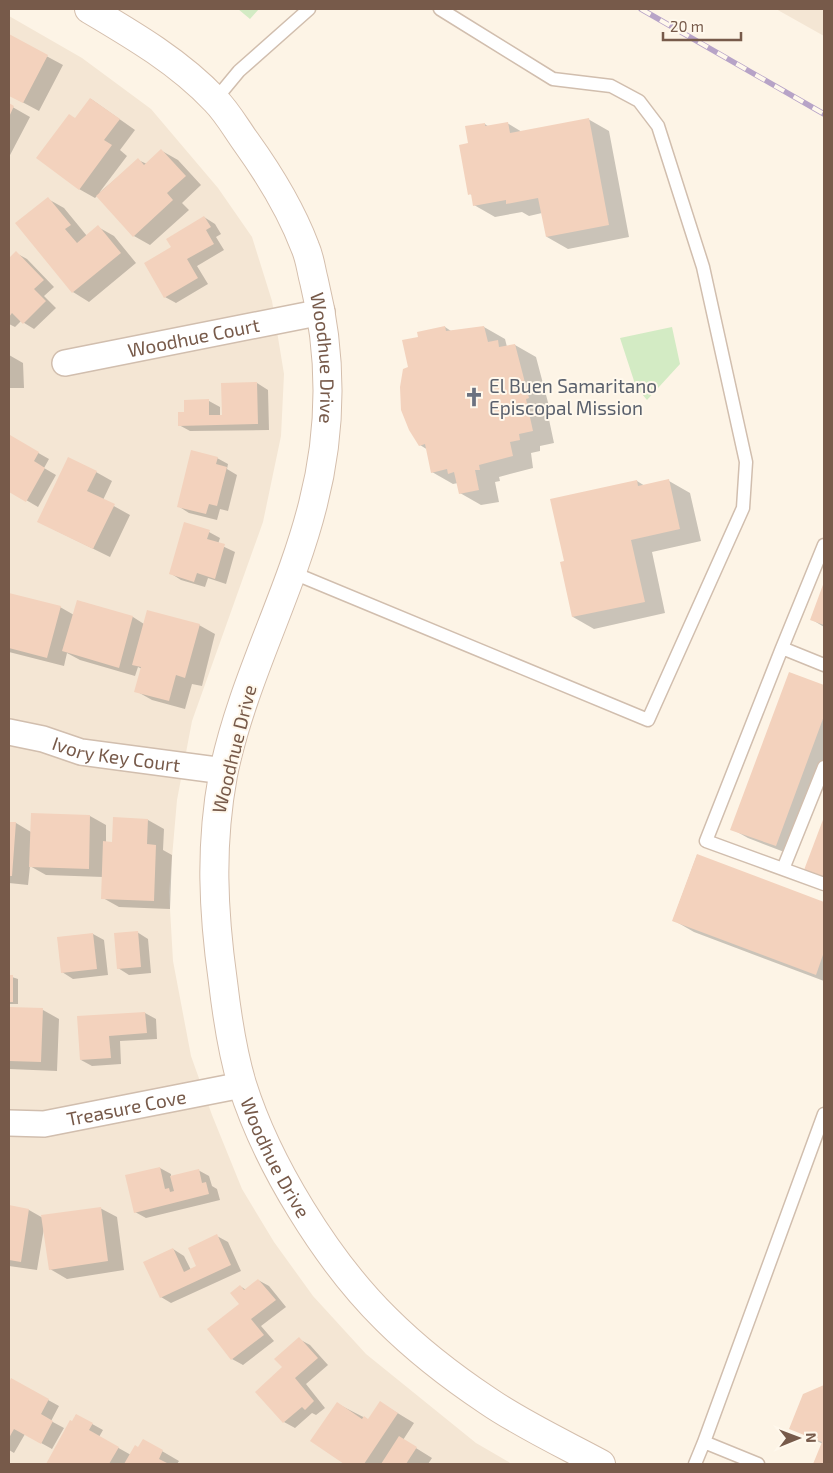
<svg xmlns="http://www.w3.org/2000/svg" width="833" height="1473" viewBox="0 0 833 1473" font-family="'Exo 2',sans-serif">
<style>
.residential{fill:#f4e6d4}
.green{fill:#d3ebc4}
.shadow{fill:#0003}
.building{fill:#f3d2bd}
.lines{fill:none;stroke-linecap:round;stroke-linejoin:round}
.lane-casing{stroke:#d1beae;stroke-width:15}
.street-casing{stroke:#d1beae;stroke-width:28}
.secondary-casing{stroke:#d4beac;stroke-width:30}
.lane{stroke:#fff;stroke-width:12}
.street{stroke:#fff;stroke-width:25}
.secondary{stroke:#fff;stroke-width:28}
.rail-casing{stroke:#b7a3c7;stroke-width:5.5}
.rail{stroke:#fff8ec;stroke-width:4;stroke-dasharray:11;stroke-linecap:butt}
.labels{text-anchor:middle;stroke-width:4;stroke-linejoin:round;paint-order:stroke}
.street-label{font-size:19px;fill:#775a4a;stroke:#fff8ec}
.worship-label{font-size:19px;fill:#5b616d;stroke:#fff8ec;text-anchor:start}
</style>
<rect width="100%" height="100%" fill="#fdf4e6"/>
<path class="residential" d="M776,9H824V36Z
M9,16L82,58L151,109L218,188L252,237L272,301L284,374L281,436L263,522L192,721L177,800L169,892L173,961L191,1056L212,1115L242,1189L274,1242L313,1296L366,1354L476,1443L512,1464H9Z"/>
<path class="green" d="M238,9H259L250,19Z
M672,327L680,364L647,400L636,387L620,338Z"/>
<path class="shadow" d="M9,36L63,65L39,111L9,95Z
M91,99L135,130L120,150L127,156L99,193L138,160L147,164L162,151L178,160L201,185L182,203L189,210L150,245L134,236L97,196L95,198L79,189L76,119Z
M9,105L30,117L9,157Z
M588,119L609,131L629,237L568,249L547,237L542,213L529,216L522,212L495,217L474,205L472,195L470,194V144L485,124L489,127L507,123L522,132Z
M48,199L64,208L87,236L98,227L114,236L136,263L89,302L73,292L17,224Z
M204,217L215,224L221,234L216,237L224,250L197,266L208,284L176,303L165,297L172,247Z
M16,253L27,259L54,287L44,296L56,308L34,329L21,321L15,327L9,324V260Z
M445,327L451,331L484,327L505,339L507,347L515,345L536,357L550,410H547L554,443L540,446V451L531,453L533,468L499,477L500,481L495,482L499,502L481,505L460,493L458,483L453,484L432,472L428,450L420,445L410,368L419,338Z
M9,355L23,363L24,388H9Z
M257,383L268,390L269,430L190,431L179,425L185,413L209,401L220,407V416H223L222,384Z
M10,437L49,459L44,468L56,475L38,507L9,490Z
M217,458L228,464L227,469L237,475L228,511L220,509L217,520L189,513L178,506Z
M96,472L112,481L103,500L130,515L110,557L55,530Z
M637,481L645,486L669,481L690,493L701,541L652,552L665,613L594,629L573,617L566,562Z
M209,532L220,538L218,544L235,552L226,584L208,578L205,587L181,580L170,573Z
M824,585V627L811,619Z
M9,594L60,607L74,615L78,601L133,617L144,624L199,625L215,634L202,686L192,684L185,709L152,700L136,691L142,669L138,667L135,676L80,660L67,653L64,666L9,652Z
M790,673L824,686V768L792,855L748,838L732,829Z
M90,816L106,825V842L113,843L148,820L164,829L163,850L172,855L170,909L119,907L103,898V877L46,875L30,866L28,885L9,883V823H16L31,832Z
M824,820V880L806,870Z
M697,855L824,903V981L694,932L673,920Z
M137,932L148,939L151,973L129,975L118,968Z
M93,934L104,940L108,975L73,979L62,972Z
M9,976L18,979V1004H9Z
M9,1008L43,1010L59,1019L57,1071L9,1069Z
M145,1013L156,1019L157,1039L120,1041L121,1064L92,1066L81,1060L78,1017Z
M160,1168L171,1174V1177L198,1170L209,1176L212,1186L217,1189L220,1200L146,1218L135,1212Z
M9,1207L29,1210L43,1218L100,1208L117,1217L124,1270L67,1279L50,1269L44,1228L37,1270L9,1266Z
M217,1236L228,1242L241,1271L171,1303L161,1297L173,1249L184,1256L191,1270L198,1267Z
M258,1280L269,1286L286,1307L261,1326L274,1341L243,1365L232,1359L241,1304L240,1286L246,1290Z
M299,1339L310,1345L328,1365L306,1384L325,1408L316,1415L312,1413L295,1428L284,1422V1367Z
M12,1380L59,1406L51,1421L64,1428L52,1449L25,1434L14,1453L9,1450V1385Z
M824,1386V1464H815L823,1444L791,1428L804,1395Z
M381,1403L414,1423L403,1440L432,1458L428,1464H347L312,1441L338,1404L369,1420Z
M76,1415L103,1430L99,1437L131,1455L138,1449L143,1440L179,1461L177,1464H47L70,1422L73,1423Z"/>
<path class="building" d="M9,34L48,55L23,103L9,96Z
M90,98L120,119L104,140L112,145L79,190L36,158L69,114L75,118Z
M9,103L14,106L9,117Z
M589,118L609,225L546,237L538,198L506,204V200L473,206L471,194L468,195L459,145L468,143L465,126L485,123V126L508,122L510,133Z
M161,149L186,176L167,193L173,200L133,237L96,196L138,158L144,165Z
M48,197L71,225L65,229L77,243L98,225L121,253L72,293L15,223Z
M204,216L211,227L206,230L214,244L187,259L198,278L164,298L144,263L171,247L166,239Z
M16,251L44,280L34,289L46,301L23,324L12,313L9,317V258Z
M445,326L446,331L484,326L488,342L498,340L499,347L515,344L529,398L526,399L533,431L519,434L520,440L510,442L513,456L479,465L480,470H475L479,490L459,494L454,472L448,474L447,469L431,473L425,444L419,446L409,430L401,410L400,387L403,369L408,367L402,340L418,337L417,332Z
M257,382L258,424L178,426V412H184V400L209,399V415H222L221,383Z
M10,435L39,452L34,461L45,468L26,502L9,492Z
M191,450L218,457L216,464L227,467L217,506L209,504L206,514L177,507Z
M68,457L97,471L87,491L115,504L93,549L37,522Z
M669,479L680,529L631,540L645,602L572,617L560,562L564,561L550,499L637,480L638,486Z
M184,522L210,530L207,539L225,544L215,579L197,573L194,582L169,574Z
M824,582V625L810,620Z
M9,593L61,606L47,658L9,648Z
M77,600L133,616L119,668L62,651Z
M147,610L200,624L185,678L176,675L169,701L134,692L141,667L132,665Z
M789,672L824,685V716L776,846L730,830Z
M31,813L90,815L89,869L29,867Z
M113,817L148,819L147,844L156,845L154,901L101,899L103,841L112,842Z
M824,817V878L804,870Z
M9,822H16L12,876H9Z
M697,854L824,902V952L816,975L672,921Z
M138,931L141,967L117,969L114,933Z
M93,933L97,969L61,973L57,937Z
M9,975H13V1002H9Z
M9,1007L43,1008L41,1062L9,1061Z
M145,1012L147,1033L109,1036L111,1058L80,1060L77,1016Z
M160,1167L165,1189L169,1188L170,1192L174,1191L170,1176L199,1169L202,1183L206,1182L209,1194L134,1213L125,1175Z
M9,1205L29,1209L21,1262L9,1260Z
M101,1207L108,1261L49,1270L41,1215Z
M217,1234L231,1265L160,1298L143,1262L173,1248L184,1272L196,1266L188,1248Z
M258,1279L276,1300L251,1319L264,1335L231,1360L207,1329L239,1304L230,1293L240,1285L244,1290Z
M299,1337L318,1358L295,1378L314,1401L305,1410L302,1407L283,1423L255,1392L282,1367L274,1359Z
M11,1378L49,1399L41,1414L53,1421L41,1444L14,1429L9,1438V1383Z
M824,1385V1464H813L822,1442L789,1429L803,1394Z
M380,1401L398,1413L364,1464H344L310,1441L337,1402L362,1419L364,1416L368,1419Z
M76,1414L93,1423L89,1430L119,1447L109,1464H46L70,1420L72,1421Z
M399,1436L417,1447L406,1464H381Z
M143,1439L163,1450L159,1459L169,1464H124L135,1445L138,1447Z"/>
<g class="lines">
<defs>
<path id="lane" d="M215,100L239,71L309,9
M291,572L648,720L743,508L746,462L703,267L658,126L639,101L611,86L553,79L440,9
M782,648L824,545
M824,665L782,648L706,841L824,884
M783,869L824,767
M695,1464L704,1442
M758,1464L704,1442L824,1114"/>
<g id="street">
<path id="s1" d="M65,363L322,312"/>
<path id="s2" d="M9,732L43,739L81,752L224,771"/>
<path id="s3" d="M9,1123L44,1124L242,1085"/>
</g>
<g id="secondary">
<path id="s4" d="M89,9C133,35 179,62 215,100C227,112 236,128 246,142C269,174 291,210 305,247C310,258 311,270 314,281C332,354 332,430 313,504C290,596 242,681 223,775C210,846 213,911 223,982C227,1016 232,1051 242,1084C267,1164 327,1261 386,1319C416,1349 452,1377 488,1401C523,1425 564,1444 601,1464"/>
</g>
</defs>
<use href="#lane" class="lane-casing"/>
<use href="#street" class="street-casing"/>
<use href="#secondary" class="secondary-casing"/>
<use href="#lane" class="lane"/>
<use href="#street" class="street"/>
<use href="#secondary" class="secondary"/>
<defs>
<path id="rail" d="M641,9L824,114"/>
</defs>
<use href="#rail" class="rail-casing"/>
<use href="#rail" class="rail"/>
</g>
<defs>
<symbol id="church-bare" viewBox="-9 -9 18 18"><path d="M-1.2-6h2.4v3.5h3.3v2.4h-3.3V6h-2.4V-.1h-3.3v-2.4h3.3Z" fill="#6b7280" stroke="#fff8ec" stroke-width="2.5" paint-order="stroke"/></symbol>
</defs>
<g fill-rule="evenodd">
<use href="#church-bare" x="460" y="383" width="28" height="28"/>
</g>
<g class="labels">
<g class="street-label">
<text dy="7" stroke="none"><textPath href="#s1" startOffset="131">Woodhue Court</textPath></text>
<text dy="7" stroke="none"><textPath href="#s4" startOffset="442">Woodhue Drive</textPath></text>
<text transform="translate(234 749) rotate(-76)" y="7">Woodhue Drive</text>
<text dy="7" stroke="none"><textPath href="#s2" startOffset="110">Ivory Key Court</textPath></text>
<text dy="7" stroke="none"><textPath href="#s3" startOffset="119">Treasure Cove</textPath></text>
<text dy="7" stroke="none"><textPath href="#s4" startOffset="1268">Woodhue Drive</textPath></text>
</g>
<g class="worship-label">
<text x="489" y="393">El Buen Samaritano<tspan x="489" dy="22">Episcopal Mission</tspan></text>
</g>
</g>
<rect width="833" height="1473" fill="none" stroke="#775a4a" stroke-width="20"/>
<g transform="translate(798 1438) rotate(89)" stroke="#fff8ec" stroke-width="4" paint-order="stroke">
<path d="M0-4L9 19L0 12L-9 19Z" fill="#775a4a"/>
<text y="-8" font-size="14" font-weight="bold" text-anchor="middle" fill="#775a4a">N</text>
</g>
<path d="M663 32v8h78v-8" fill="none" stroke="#775a4a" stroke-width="2.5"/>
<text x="670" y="32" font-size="15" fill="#775a4a" stroke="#fff8ec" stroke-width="4" paint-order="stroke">20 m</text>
</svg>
